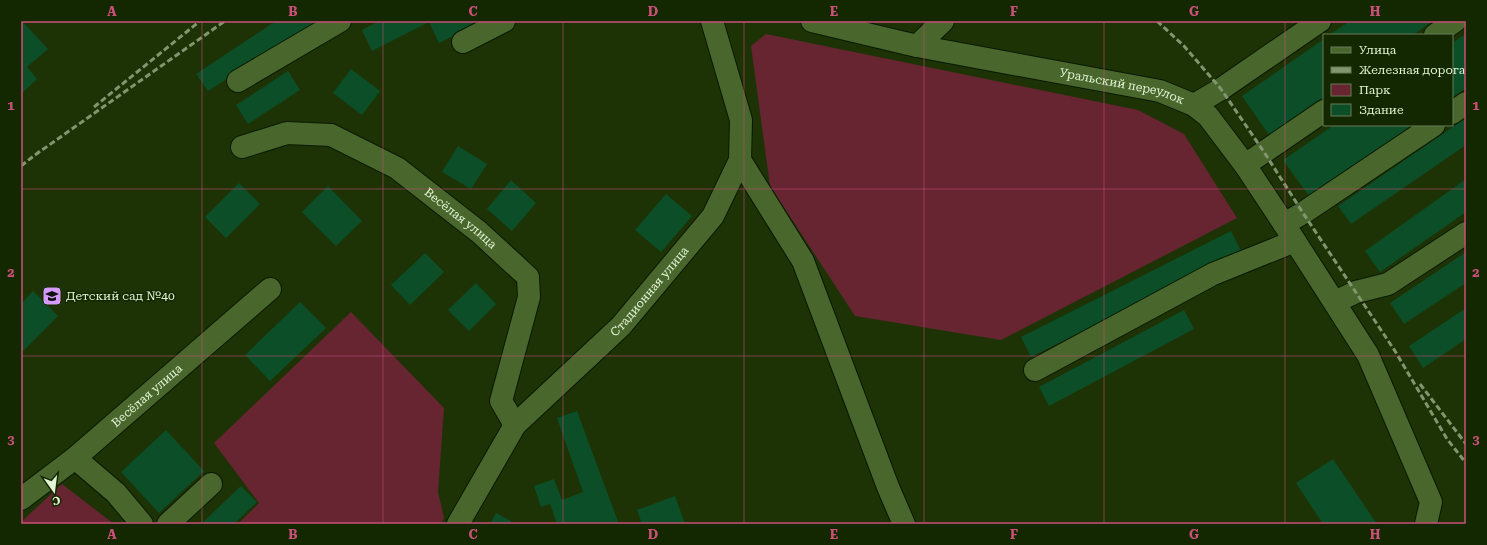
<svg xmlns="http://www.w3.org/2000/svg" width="1487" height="545" viewBox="0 0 1487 545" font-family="'Roboto Serif',serif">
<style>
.green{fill:#662531}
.building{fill:#0c4e27}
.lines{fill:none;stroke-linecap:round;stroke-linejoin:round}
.minor-casing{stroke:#0a1900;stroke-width:24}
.minor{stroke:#49662c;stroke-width:22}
.rail{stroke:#81956e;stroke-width:3;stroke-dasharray:6 3;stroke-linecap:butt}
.grid{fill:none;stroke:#ca4f79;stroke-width:1;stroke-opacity:0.55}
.labels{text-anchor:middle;stroke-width:3;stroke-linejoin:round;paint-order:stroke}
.street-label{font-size:12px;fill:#e2f4d4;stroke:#142800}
.poi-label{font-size:12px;fill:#e2f4d4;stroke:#142800;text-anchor:start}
.neatline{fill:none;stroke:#ca4f79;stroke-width:1.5}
.grid-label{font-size:13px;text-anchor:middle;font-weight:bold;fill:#ca4f79}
</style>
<rect width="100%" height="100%" fill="#1d3305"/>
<path class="green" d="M766,34L1138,110L1184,134L1237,218L1001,340L855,316L770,186L751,46Z
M351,312L444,408L438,492L444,518L441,524H238L259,503L214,443Z
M62,484L114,524H21V522Z"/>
<path class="building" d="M21,21H22L48,49L27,67L37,79L21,94Z
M276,21H317L208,91L196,74Z
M379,21H483L439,43L429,22L372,51L362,30Z
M1350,21H1433L1413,35H1329Z
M1466,34V88L1452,98V43Z
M1324,39V97L1269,135L1242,96Z
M351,69L380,91L362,115L333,93Z
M288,71L300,90L248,124L236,105Z
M1466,118V145L1351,224L1338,206Z
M1334,125H1412L1309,196L1283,160Z
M458,146L487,164L471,189L442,172Z
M1466,179V212L1380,272L1365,251Z
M511,180L536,203L512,231L487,209Z
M239,183L260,204L226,238L205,217Z
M328,186L362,221L336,246L302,212Z
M666,194L692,216L661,252L635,230Z
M1231,231L1241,251L1031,357L1021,337Z
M1466,252V283L1404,324L1390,303Z
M425,253L444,272L410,305L391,285Z
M476,283L496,304L469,331L448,310Z
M33,291L58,316L21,353V304Z
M300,302L326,328L270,381L245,355Z
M1466,308V339L1423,368L1409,346Z
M1184,310L1194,329L1049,406L1039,387Z
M577,411L604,484L619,524H557L550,504L541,507L534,486L554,479L562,500L583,492L557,418Z
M166,430L204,471L159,513L121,472Z
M1333,459L1377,524H1323L1296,483Z
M241,486L257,502L234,524H201Z
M675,496L685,524H642L637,510Z
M496,513L511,521L509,524H490Z"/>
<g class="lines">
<defs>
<g id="minor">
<path id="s1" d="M812,21L917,46L1160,91L1194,105L1208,116L1245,165L1284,224L1368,355L1431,502L1426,524"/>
<path d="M1435,35L1455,21"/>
<path d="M463,42L504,21"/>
<path d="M917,46L943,21"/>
<path d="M238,81L340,21"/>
<path d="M1194,105L1221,89L1320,21"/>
<path d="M1452,113L1466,103"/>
<path id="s2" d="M242,147L287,133L331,135L397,168L479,232L528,277L529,297L501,401L515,425"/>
<path d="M740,160L803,261L888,487L904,524"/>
<path d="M1245,165L1324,111"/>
<path d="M1284,224L1303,213L1434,125"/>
<path d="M1335,302L1356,292L1388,284L1466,233"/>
<path d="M1035,370L1213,274L1295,241"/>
<path d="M75,458L116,493L142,524"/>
<path id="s3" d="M21,499L75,458L270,289"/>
<path d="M168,524L211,484"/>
<path id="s4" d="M458,524L515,425L621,326L713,216L740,160L741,120L712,21"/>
</g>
</defs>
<use href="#minor" class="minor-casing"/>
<use href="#minor" class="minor"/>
<path class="rail" d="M1157,21L1184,46L1221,89L1264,152L1303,213L1395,351L1447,439L1466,463
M94,107L200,21
M35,155L225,21
M21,166L40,151
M1420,384L1466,444"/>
</g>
<path class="grid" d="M202,21V524M383,21V524M563,21V524M744,21V524M924,21V524M1104,21V524M1285,21V524M21,189H1466M21,356H1466"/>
<defs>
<symbol id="school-square" viewBox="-11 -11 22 22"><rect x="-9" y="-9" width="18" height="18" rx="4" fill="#d59bfa" stroke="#142800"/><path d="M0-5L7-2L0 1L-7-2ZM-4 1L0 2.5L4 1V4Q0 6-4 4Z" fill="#111"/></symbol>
</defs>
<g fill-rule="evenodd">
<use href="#school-square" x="41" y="285" width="22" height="22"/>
</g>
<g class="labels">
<g class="street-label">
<text dy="4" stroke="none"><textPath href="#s1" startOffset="317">Уральский переулок</textPath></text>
<text dy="4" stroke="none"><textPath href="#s2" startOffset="246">Весёлая улица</textPath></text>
<text dy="4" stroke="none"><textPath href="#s4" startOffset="304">Стадионная улица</textPath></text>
<text dy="4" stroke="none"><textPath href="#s3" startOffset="163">Весёлая улица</textPath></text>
</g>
<g class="poi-label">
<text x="66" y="300">Детский сад №40</text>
</g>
</g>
<rect width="1487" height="545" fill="none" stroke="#142800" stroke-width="44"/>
<rect x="1323" y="34" width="130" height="92" fill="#142800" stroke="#667a55"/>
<rect x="1331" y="47" width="20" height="6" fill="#49662c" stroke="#667a55"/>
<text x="1359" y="54" font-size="12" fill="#e2f4d4">Улица</text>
<rect x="1331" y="67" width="20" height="6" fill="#81956e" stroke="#667a55"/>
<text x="1359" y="74" font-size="12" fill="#e2f4d4">Железная дорога</text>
<rect x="1331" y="84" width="20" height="12" fill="#662531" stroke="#667a55"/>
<text x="1359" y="94" font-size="12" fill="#e2f4d4">Парк</text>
<rect x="1331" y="104" width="20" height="12" fill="#0c4e27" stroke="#667a55"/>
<text x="1359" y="114" font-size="12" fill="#e2f4d4">Здание</text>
<g transform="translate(54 491) rotate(166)" stroke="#142800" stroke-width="3" paint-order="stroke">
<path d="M0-3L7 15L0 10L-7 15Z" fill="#e2f4d4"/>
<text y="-6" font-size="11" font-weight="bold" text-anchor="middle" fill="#e2f4d4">С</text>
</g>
<rect x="22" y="22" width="1443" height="501" class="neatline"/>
<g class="grid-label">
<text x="112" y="16">A</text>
<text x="293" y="16">B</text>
<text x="473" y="16">C</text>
<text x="653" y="16">D</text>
<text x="834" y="16">E</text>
<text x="1014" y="16">F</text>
<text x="1194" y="16">G</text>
<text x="1375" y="16">H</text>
<text x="11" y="110">1</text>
<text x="1476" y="110">1</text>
<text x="11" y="277">2</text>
<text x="1476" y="277">2</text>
<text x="11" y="444">3</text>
<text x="1476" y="444">3</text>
<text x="112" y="539">A</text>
<text x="293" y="539">B</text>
<text x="473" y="539">C</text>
<text x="653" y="539">D</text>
<text x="834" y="539">E</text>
<text x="1014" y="539">F</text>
<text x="1194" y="539">G</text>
<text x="1375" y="539">H</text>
</g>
</svg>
